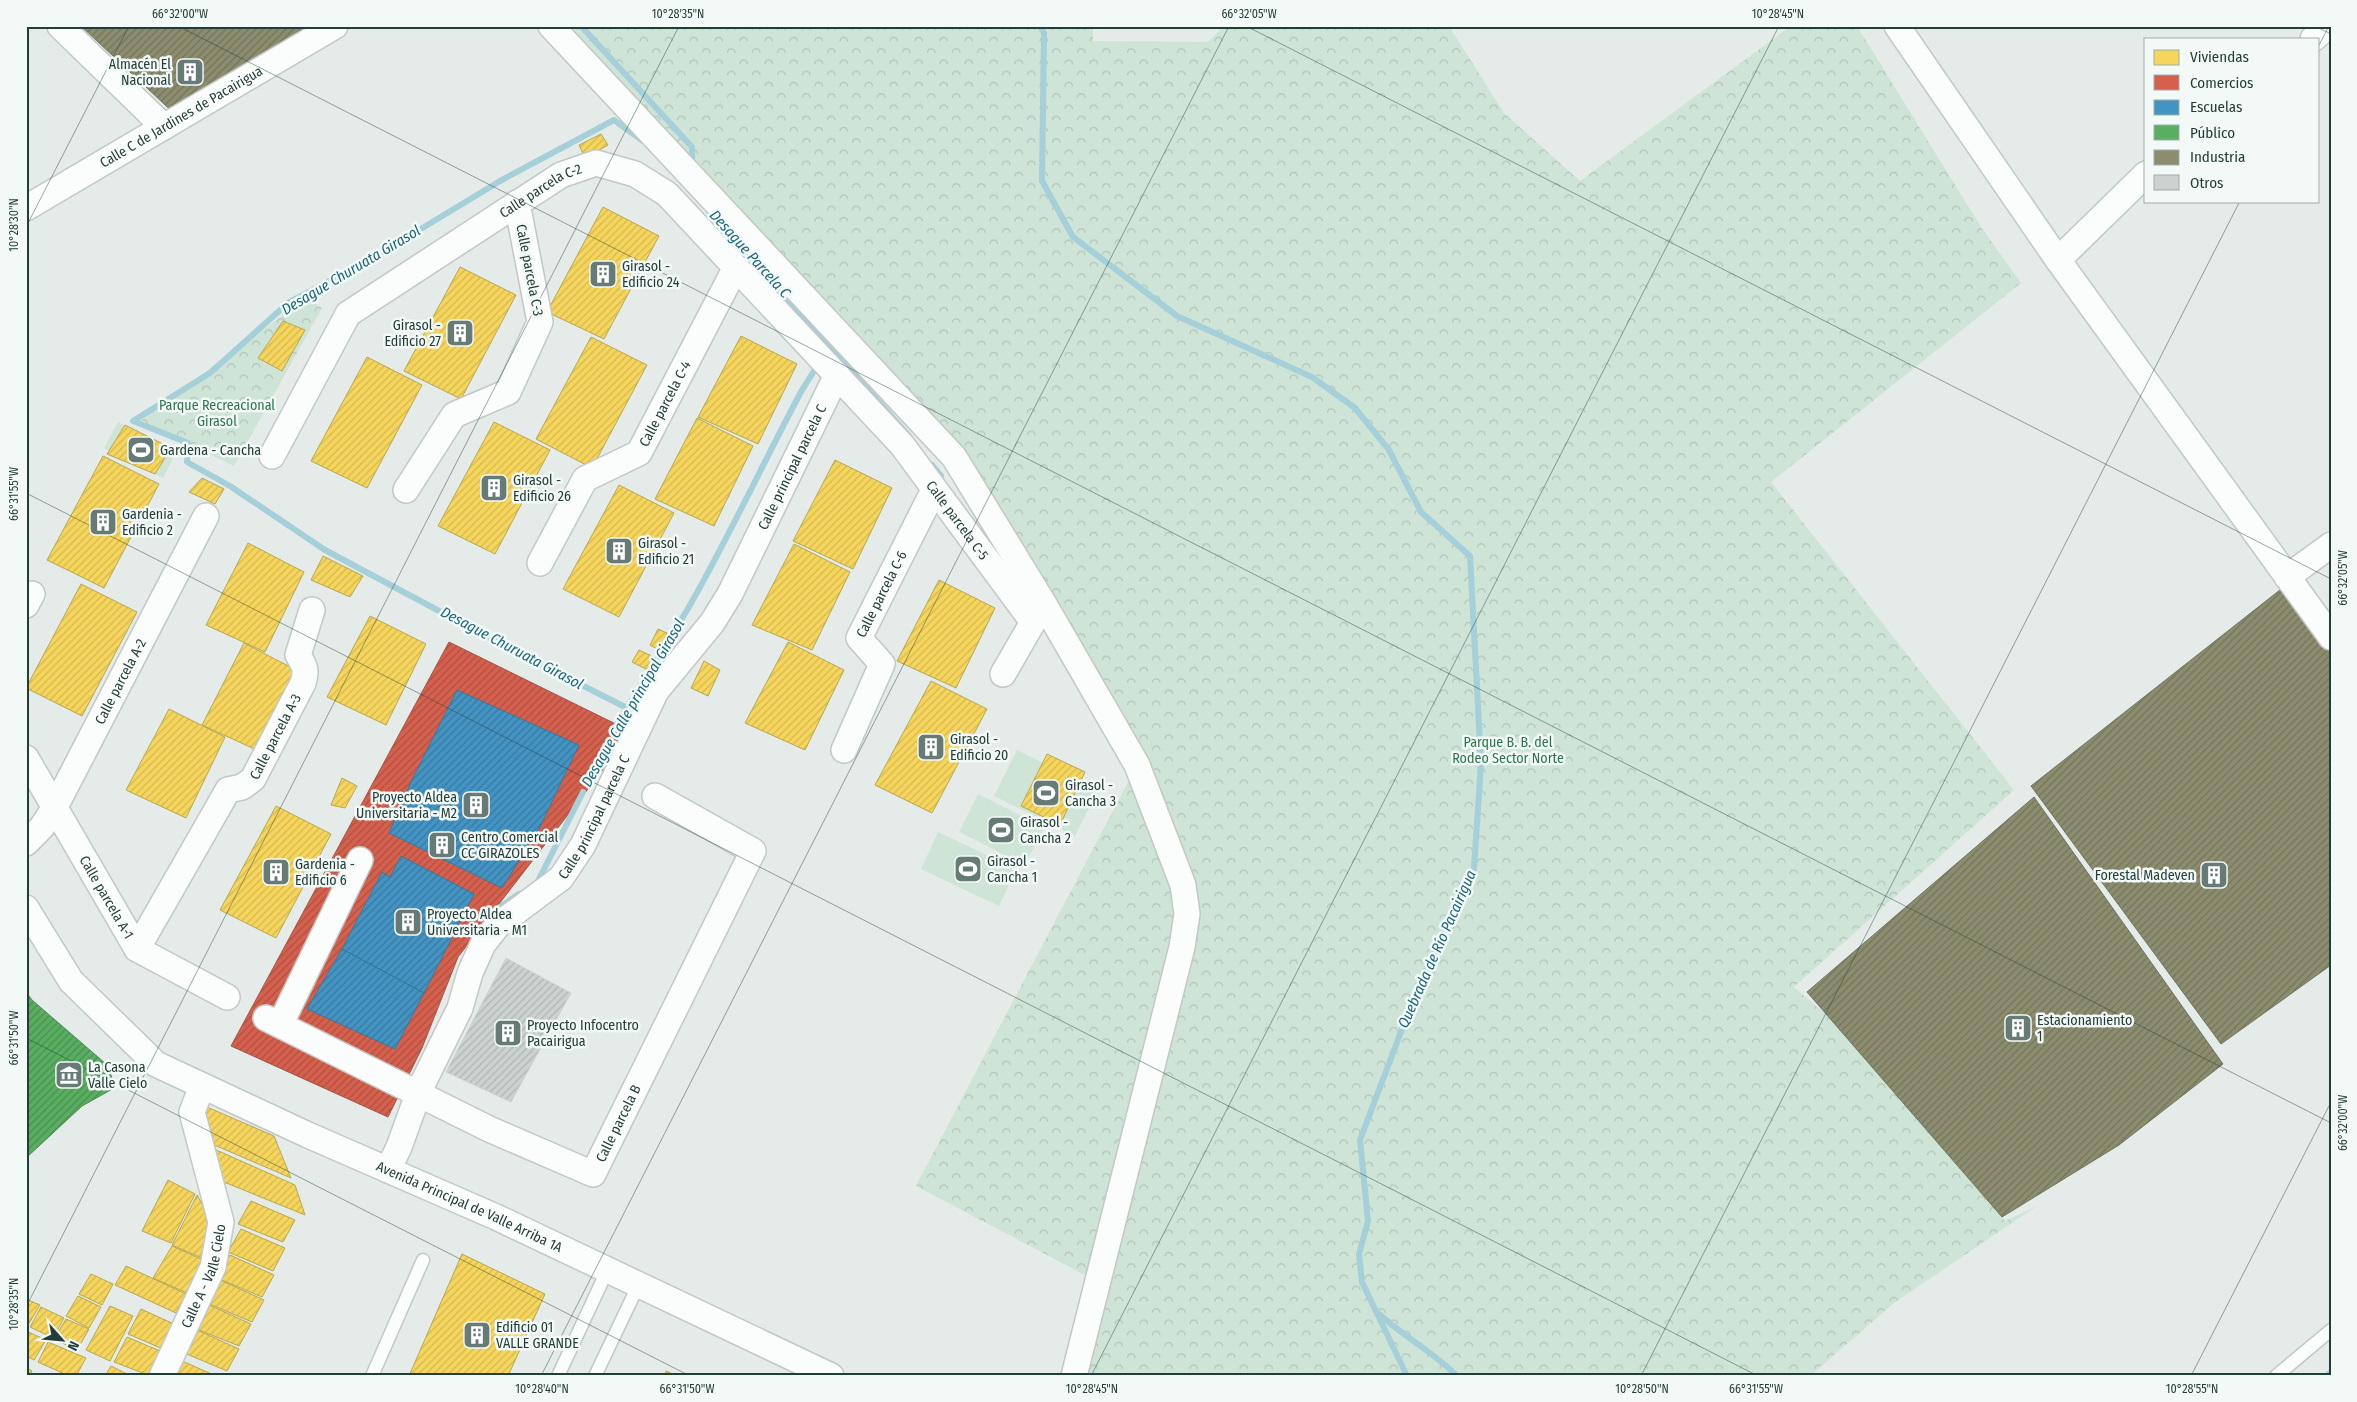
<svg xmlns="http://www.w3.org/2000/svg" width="2357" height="1402" viewBox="0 0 2357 1402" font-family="'Fira Sans Condensed',sans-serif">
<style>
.green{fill:#cee4d6}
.park{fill:url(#park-crowns)}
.homes{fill:url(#homes-hatch);stroke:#b6a851}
.shops{fill:url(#shops-hatch);stroke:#a05647}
.schools{fill:url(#schools-hatch);stroke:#397a99}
.public{fill:url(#public-hatch);stroke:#498c55}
.industry{fill:url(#industry-hatch);stroke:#6c755e}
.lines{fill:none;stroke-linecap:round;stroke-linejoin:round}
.stream{stroke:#a5cfd9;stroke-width:6}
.building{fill:url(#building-hatch);stroke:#ced3d1}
.service-casing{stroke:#c2c8c5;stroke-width:15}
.minor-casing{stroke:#c2c8c5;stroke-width:28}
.service{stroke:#fbfcfc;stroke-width:12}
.minor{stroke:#fbfcfc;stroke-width:25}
.ticks{fill:none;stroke:#223e38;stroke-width:1;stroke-opacity:0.45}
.labels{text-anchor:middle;stroke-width:5;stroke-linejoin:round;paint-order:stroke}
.poi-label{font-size:14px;fill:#223e38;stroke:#f3f9f7;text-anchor:start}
.street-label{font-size:14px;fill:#223e38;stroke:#f3f9f7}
.park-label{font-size:14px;fill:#2c764d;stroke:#f3f9f7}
.water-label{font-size:15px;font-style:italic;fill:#1b667b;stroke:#f3f9f7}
.neatline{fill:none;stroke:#223e38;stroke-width:2}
.ticks-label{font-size:12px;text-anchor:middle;fill:#223e38}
</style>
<defs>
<pattern id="park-crowns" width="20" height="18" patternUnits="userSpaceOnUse" patternTransform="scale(1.25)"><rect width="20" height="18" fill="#cee4d6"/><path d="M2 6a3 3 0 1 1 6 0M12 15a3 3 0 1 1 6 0" fill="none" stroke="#b1c5b8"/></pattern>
<pattern id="homes-hatch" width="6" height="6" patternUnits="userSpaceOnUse" patternTransform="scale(1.25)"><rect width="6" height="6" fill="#f6d55c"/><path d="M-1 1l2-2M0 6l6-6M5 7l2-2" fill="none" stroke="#d3b851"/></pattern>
<pattern id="shops-hatch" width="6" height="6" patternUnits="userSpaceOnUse" patternTransform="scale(1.25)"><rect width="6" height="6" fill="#d6604d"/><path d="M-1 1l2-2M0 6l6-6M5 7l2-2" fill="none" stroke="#ad5141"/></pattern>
<pattern id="schools-hatch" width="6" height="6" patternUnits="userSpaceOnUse" patternTransform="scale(1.25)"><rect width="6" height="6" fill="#4393c3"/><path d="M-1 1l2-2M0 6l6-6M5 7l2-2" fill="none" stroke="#38799f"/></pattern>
<pattern id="public-hatch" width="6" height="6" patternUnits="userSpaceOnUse" patternTransform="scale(1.25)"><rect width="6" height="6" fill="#5aae61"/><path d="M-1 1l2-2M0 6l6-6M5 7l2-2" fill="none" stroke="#4a8f51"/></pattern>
<pattern id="industry-hatch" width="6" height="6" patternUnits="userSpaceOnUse" patternTransform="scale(1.25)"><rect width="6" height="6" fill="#8c8c6e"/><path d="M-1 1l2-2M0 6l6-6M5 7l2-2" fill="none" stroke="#72745b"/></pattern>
<pattern id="building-hatch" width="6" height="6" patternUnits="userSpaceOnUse" patternTransform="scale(1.25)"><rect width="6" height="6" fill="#ccd2d0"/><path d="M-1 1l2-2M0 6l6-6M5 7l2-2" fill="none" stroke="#afb5b3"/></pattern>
</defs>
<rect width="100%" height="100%" fill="#e5ebe8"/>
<path class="green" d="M118,422L176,452L163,478L104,448Z
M1017,750L1098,790L1075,836L994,796Z
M978,794L1044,827L1025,865L959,832Z
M938,832L1016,869L999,906L921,869Z"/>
<path class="park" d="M551,26H1093V41L1208,42L1224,26H1449L1504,113L1580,181L1791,26H1857L1981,227L2021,283L1771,482L2014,790L1794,987L1829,1017L2005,1221L2037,1206L1894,1303L1810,1376H1074L1098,1282L916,1186L1137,765L937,451Z
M306,298L322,308L234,466L140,420Z"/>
<path class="homes" d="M601,134L608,145L585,158L579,145Z
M603,207L659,236L604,339L547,312Z
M460,267L516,295L461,399L404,371Z
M283,321L305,330L282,371L258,358Z
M741,336L797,364L758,444L698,417Z
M591,337L647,365L592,468L536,439Z
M367,357L422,385L367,488L311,461Z
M697,418L753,446L714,526L655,499Z
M494,422L550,450L495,554L438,526Z
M125,425L171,448L155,474L107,454Z
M103,456L159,484L104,588L47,560Z
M835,460L892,488L853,569L793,541Z
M202,478L224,489L215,504L189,492Z
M619,485L674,513L619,617L563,589Z
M248,543L304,572L265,652L206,625Z
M794,544L850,572L812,650L752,625Z
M323,556L363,576L350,597L311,580Z
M939,580L995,608L956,688L897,661Z
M81,584L137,612L82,716L26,688Z
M370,616L426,644L386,725L327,697Z
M658,629L667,633L659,650L650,645Z
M788,642L844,670L805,750L745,723Z
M244,643L300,672L261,752L202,725Z
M639,650L654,657L648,670L632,662Z
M704,661L720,670L708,696L691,688Z
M931,681L987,709L932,813L875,785Z
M169,709L225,737L186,818L126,790Z
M1047,754L1085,772L1060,825L1021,806Z
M342,778L357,786L345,808L331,805Z
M276,806L331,834L276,938L220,910Z
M200,1104L274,1136L291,1178L205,1141Z
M205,1145L295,1185L305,1215L214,1178Z
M168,1180L195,1194L171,1243L142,1231Z
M197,1195L214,1225L204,1259L172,1245Z
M251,1201L295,1220L283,1242L238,1224Z
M241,1229L285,1248L273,1271L228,1252Z
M172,1246L203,1260L187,1293L153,1278Z
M462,1254L545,1294L508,1376H409Z
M230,1255L274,1275L262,1297L217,1278Z
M126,1266L186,1294L176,1313L115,1285Z
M91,1274L113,1284L102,1305L79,1294Z
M220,1280L264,1300L252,1322L207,1303Z
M78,1296L101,1307L89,1328L66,1316Z
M26,1299L40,1305L28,1325H26Z
M207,1304L251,1324L239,1346L194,1328Z
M110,1306L133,1316L110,1361L86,1350Z
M41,1307L64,1318L53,1338L30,1327Z
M141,1309L176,1325L163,1349L128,1334Z
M66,1319L89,1329L77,1350L54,1339Z
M195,1329L239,1349L227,1371L182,1352Z
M26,1331L46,1340L34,1360L26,1356Z
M127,1337L160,1351L148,1375L114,1362Z
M48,1342L86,1358L76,1376H69L38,1362Z
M180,1360L216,1376H171Z
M111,1366L131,1376H105Z
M26,1367L32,1371L29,1376H26Z
M666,1371L677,1376H664Z"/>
<path class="shops" d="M449,642L632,732L458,957L422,1048L388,1117L231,1046Z"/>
<path class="schools" d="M457,690L579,745L539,829L502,888L389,833L411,782Z
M401,856L474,894L424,993L342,949L382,872L390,877Z
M342,949L424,993L395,1049L307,1009Z"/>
<path class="public" d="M26,992L32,1000L106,1064L116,1087L82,1106L26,1158Z"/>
<path class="industry" d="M81,26H322L179,118Z
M2285,586L2331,651V965L2221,1044L2031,786Z
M2034,797L2223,1064L2119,1145L2002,1217L1807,992Z"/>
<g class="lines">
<path class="stream" d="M581,26L692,147V166
M1040,26L1044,33L1042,181L1073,237L1177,316L1312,377L1355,408L1389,450L1421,512L1470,556L1481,763L1474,869L1418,987L1360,1140L1368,1221L1359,1254L1362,1282L1407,1376
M752,258L909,436
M932,465L941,476
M627,708L499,643L325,550L230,486L187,462L188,443L133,421L210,373L288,303L373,258L500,181L614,120L643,141
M613,731C638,688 665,648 690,605C730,535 764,461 802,390L819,363
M536,885L583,792
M488,915L519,894
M1378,1313C1403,1336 1433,1352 1457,1376
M2326,1376L2331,1372"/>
</g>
<path class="building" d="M506,958L571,993L511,1102L446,1072Z"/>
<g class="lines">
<defs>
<path id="service" d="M372,1376L423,1260
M558,1376L607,1271
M595,1376L638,1286
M2276,1376L2331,1330"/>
<g id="minor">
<path d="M60,26L164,127"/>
<path d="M551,26L954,457L1044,604L1137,765L1183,885L1187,914L1182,947L1074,1376"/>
<path d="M1897,26L2058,260L2331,637"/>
<path d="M2313,39L2328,26"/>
<path id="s1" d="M26,208L335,26"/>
<path d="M2058,260L2146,174"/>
<path id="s2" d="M272,456L348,314L561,175L596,163L635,174L667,194L902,445L1033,622L1003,674"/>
<path d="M406,490L454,415L508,392L540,322L517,203"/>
<path id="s3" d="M540,563L585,479L639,453L735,269"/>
<path d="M2287,577L2331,545"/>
<path d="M26,605L32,594"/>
<path id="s4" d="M844,750L882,664L859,638L934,490"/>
<path id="s5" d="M26,758L137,949L227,997"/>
<path id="s6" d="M26,843L42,827L55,807L206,516"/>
<path id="s7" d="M26,908L71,981L156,1064L308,1135L496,1217L831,1376"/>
<path id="s8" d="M137,949L228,790L242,787L253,779L303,683C307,671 305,666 298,655L312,610"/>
<path id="s9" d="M266,1018L489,1129L593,1174L753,851L655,796"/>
<path d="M280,1025L360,860"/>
<path id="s10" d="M388,1170L399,1147L420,1089L460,1008L470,973L483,944L498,925L561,878L583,845L656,691L712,623L730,594L837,375"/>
<path id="s11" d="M162,1376L213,1267L221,1222L192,1112L202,1086"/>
</g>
</defs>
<use href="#service" class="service-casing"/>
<use href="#minor" class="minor-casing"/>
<use href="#service" class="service"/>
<use href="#minor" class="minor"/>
</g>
<path class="ticks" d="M178,26L2331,1123M1246,26L2331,579M2315,26L2331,34M2318,47L2329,26M26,227L129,26M26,493L1758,1376M26,1038L690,1376M26,1307L679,26M541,1376L1229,26M1091,1376L1779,26M1641,1376L2240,201M2191,1376L2331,1102"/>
<defs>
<symbol id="building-square" viewBox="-11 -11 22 22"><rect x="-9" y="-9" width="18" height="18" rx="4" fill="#667b76" stroke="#f3f9f7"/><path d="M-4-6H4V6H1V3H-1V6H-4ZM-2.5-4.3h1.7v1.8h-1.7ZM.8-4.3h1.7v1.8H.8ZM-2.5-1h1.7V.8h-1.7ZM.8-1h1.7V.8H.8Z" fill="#fff"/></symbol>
<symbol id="stadium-square" viewBox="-11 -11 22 22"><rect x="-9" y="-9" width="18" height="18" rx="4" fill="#667b76" stroke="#f3f9f7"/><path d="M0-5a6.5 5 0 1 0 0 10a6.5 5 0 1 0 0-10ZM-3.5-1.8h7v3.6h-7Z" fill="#fff"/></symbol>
<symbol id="museum-square" viewBox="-11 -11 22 22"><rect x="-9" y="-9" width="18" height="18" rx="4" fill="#667b76" stroke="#f3f9f7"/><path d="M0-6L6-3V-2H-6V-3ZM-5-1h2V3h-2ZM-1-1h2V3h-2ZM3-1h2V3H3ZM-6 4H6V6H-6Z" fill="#fff"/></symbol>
</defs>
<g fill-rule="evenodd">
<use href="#building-square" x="174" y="56" width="32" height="32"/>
<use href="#building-square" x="587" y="258" width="32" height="32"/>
<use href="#building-square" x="444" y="317" width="32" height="32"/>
<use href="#stadium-square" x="125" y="434" width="32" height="32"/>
<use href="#building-square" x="478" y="472" width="32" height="32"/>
<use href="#building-square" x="87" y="506" width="32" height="32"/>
<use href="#building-square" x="603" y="535" width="32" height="32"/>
<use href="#building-square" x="915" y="731" width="32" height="32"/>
<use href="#stadium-square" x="1030" y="777" width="32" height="32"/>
<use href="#building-square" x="460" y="789" width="32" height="32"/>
<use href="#stadium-square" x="985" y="814" width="32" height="32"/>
<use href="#building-square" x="426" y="829" width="32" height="32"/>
<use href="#stadium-square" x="952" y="853" width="32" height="32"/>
<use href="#building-square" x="260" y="856" width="32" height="32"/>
<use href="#building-square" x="2198" y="859" width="32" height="32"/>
<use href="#building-square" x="392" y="906" width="32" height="32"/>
<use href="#building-square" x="2002" y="1012" width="32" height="32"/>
<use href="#building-square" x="492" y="1017" width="32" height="32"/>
<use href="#museum-square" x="53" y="1059" width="32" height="32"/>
<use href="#building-square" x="461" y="1319" width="32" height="32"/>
</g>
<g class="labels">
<g class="poi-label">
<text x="171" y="69" text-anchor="end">Almacén El<tspan x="171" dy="16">Nacional</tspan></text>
<text x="622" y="271">Girasol -<tspan x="622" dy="16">Edificio 24</tspan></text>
<text x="441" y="330" text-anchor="end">Girasol -<tspan x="441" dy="16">Edificio 27</tspan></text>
<text x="160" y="455">Gardena - Cancha</text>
<text x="513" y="485">Girasol -<tspan x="513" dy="16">Edificio 26</tspan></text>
<text x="122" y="519">Gardenia -<tspan x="122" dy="16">Edificio 2</tspan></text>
<text x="638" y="548">Girasol -<tspan x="638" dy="16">Edificio 21</tspan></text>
<text x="950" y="744">Girasol -<tspan x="950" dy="16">Edificio 20</tspan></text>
<text x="1065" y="790">Girasol -<tspan x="1065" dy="16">Cancha 3</tspan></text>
<text x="457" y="802" text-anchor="end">Proyecto Aldea<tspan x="457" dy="16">Universitaria - M2</tspan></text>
<text x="1020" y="827">Girasol -<tspan x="1020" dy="16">Cancha 2</tspan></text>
<text x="461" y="842">Centro Comercial<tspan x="461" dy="16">CC GIRAZOLES</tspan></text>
<text x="987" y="866">Girasol -<tspan x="987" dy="16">Cancha 1</tspan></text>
<text x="295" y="869">Gardenia -<tspan x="295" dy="16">Edificio 6</tspan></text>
<text x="2195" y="880" text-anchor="end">Forestal Madeven</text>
<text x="427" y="919">Proyecto Aldea<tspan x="427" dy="16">Universitaria - M1</tspan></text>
<text x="2037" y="1025">Estacionamiento<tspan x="2037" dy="16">1</tspan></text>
<text x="527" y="1030">Proyecto Infocentro<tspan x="527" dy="16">Pacairigua</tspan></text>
<text x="88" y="1072">La Casona<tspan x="88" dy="16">Valle Cielo</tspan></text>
<text x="496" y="1332">Edificio 01<tspan x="496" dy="16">VALLE GRANDE</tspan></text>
</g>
<g class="street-label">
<text dy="5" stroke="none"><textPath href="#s1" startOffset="180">Calle C de Jardines de Pacairigua</textPath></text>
<text dy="5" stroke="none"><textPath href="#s2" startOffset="390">Calle parcela C-2</textPath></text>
<text transform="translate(530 270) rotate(79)" y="5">Calle parcela C-3</text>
<text dy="5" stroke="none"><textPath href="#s3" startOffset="211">Calle parcela C-4</textPath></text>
<text dy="5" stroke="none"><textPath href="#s10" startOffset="822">Calle principal parcela C</textPath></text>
<text dy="5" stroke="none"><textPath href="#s2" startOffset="968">Calle parcela C-5</textPath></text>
<text dy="5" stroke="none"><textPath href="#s4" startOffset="178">Calle parcela C-6</textPath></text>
<text dy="5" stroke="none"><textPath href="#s6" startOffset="188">Calle parcela A-2</textPath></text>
<text dy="5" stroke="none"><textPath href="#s8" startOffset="259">Calle parcela A-3</textPath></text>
<text dy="5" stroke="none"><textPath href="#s10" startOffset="418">Calle principal parcela C</textPath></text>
<text dy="5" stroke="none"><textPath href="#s5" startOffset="161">Calle parcela A-1</textPath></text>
<text dy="5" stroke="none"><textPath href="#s9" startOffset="419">Calle parcela B</textPath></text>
<text dy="5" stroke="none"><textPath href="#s7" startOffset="549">Avenida Principal de Valle Arriba 1A</textPath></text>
<text dy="5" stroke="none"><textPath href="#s11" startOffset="109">Calle A - Valle Cielo</textPath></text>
</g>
<g class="park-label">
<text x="217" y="410">Parque Recreacional<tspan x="217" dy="16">Girasol</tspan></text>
<text x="1508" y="747">Parque B. B. del<tspan x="1508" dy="16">Rodeo Sector Norte</tspan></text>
</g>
<g class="water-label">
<text transform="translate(750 254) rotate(48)" y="5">Desague Parcela C</text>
<text transform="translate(351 270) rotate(-31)" y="5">Desague Churuata Girasol</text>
<text transform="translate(512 648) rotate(28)" y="5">Desague Churuata Girasol</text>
<text transform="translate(633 703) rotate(-60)" y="5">Desague Calle principal Girasol</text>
<text transform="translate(1437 949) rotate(-66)" y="5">Quebrada de Río Pacairigua</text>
</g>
</g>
<rect width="2357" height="1402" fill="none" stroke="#f3f9f7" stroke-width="55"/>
<rect x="2144" y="38" width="175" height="165" fill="#f3f9f7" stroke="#9faeab"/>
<rect x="2154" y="50" width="25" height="15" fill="#f6d55c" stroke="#9faeab"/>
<text x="2190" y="62" font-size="15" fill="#223e38">Viviendas</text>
<rect x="2154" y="75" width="25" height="15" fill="#d6604d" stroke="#9faeab"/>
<text x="2190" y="88" font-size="15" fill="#223e38">Comercios</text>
<rect x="2154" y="100" width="25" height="15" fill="#4393c3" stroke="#9faeab"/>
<text x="2190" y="112" font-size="15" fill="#223e38">Escuelas</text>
<rect x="2154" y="125" width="25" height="15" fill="#5aae61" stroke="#9faeab"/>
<text x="2190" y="138" font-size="15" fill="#223e38">Público</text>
<rect x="2154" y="150" width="25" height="15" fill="#8c8c6e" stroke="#9faeab"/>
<text x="2190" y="162" font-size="15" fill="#223e38">Industria</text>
<rect x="2154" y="175" width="25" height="15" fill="#ccd2d0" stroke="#9faeab"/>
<text x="2190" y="188" font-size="15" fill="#223e38">Otros</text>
<g transform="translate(62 1340) rotate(117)" stroke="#f3f9f7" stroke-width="4" paint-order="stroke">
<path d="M0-4L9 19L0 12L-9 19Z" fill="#223e38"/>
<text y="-8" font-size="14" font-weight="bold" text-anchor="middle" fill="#223e38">N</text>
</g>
<rect x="28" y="28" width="2302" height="1346" class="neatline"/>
<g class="ticks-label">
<text x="180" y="18">66°32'00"W</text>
<text x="678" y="18">10°28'35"N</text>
<text x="1249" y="18">66°32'05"W</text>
<text x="1778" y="18">10°28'45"N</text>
<text transform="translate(14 225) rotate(-90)" y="4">10°28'30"N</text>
<text transform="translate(14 494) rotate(-90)" y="4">66°31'55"W</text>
<text transform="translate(2343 578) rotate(-90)" y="4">66°32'05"W</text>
<text transform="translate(14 1038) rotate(-90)" y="4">66°31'50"W</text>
<text transform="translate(2343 1123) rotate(-90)" y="4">66°32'00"W</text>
<text transform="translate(14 1304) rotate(-90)" y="4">10°28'35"N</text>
<text x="542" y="1393">10°28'40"N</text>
<text x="687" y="1393">66°31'50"W</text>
<text x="1092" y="1393">10°28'45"N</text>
<text x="1642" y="1393">10°28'50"N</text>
<text x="1756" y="1393">66°31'55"W</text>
<text x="2192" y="1393">10°28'55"N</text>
</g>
</svg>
